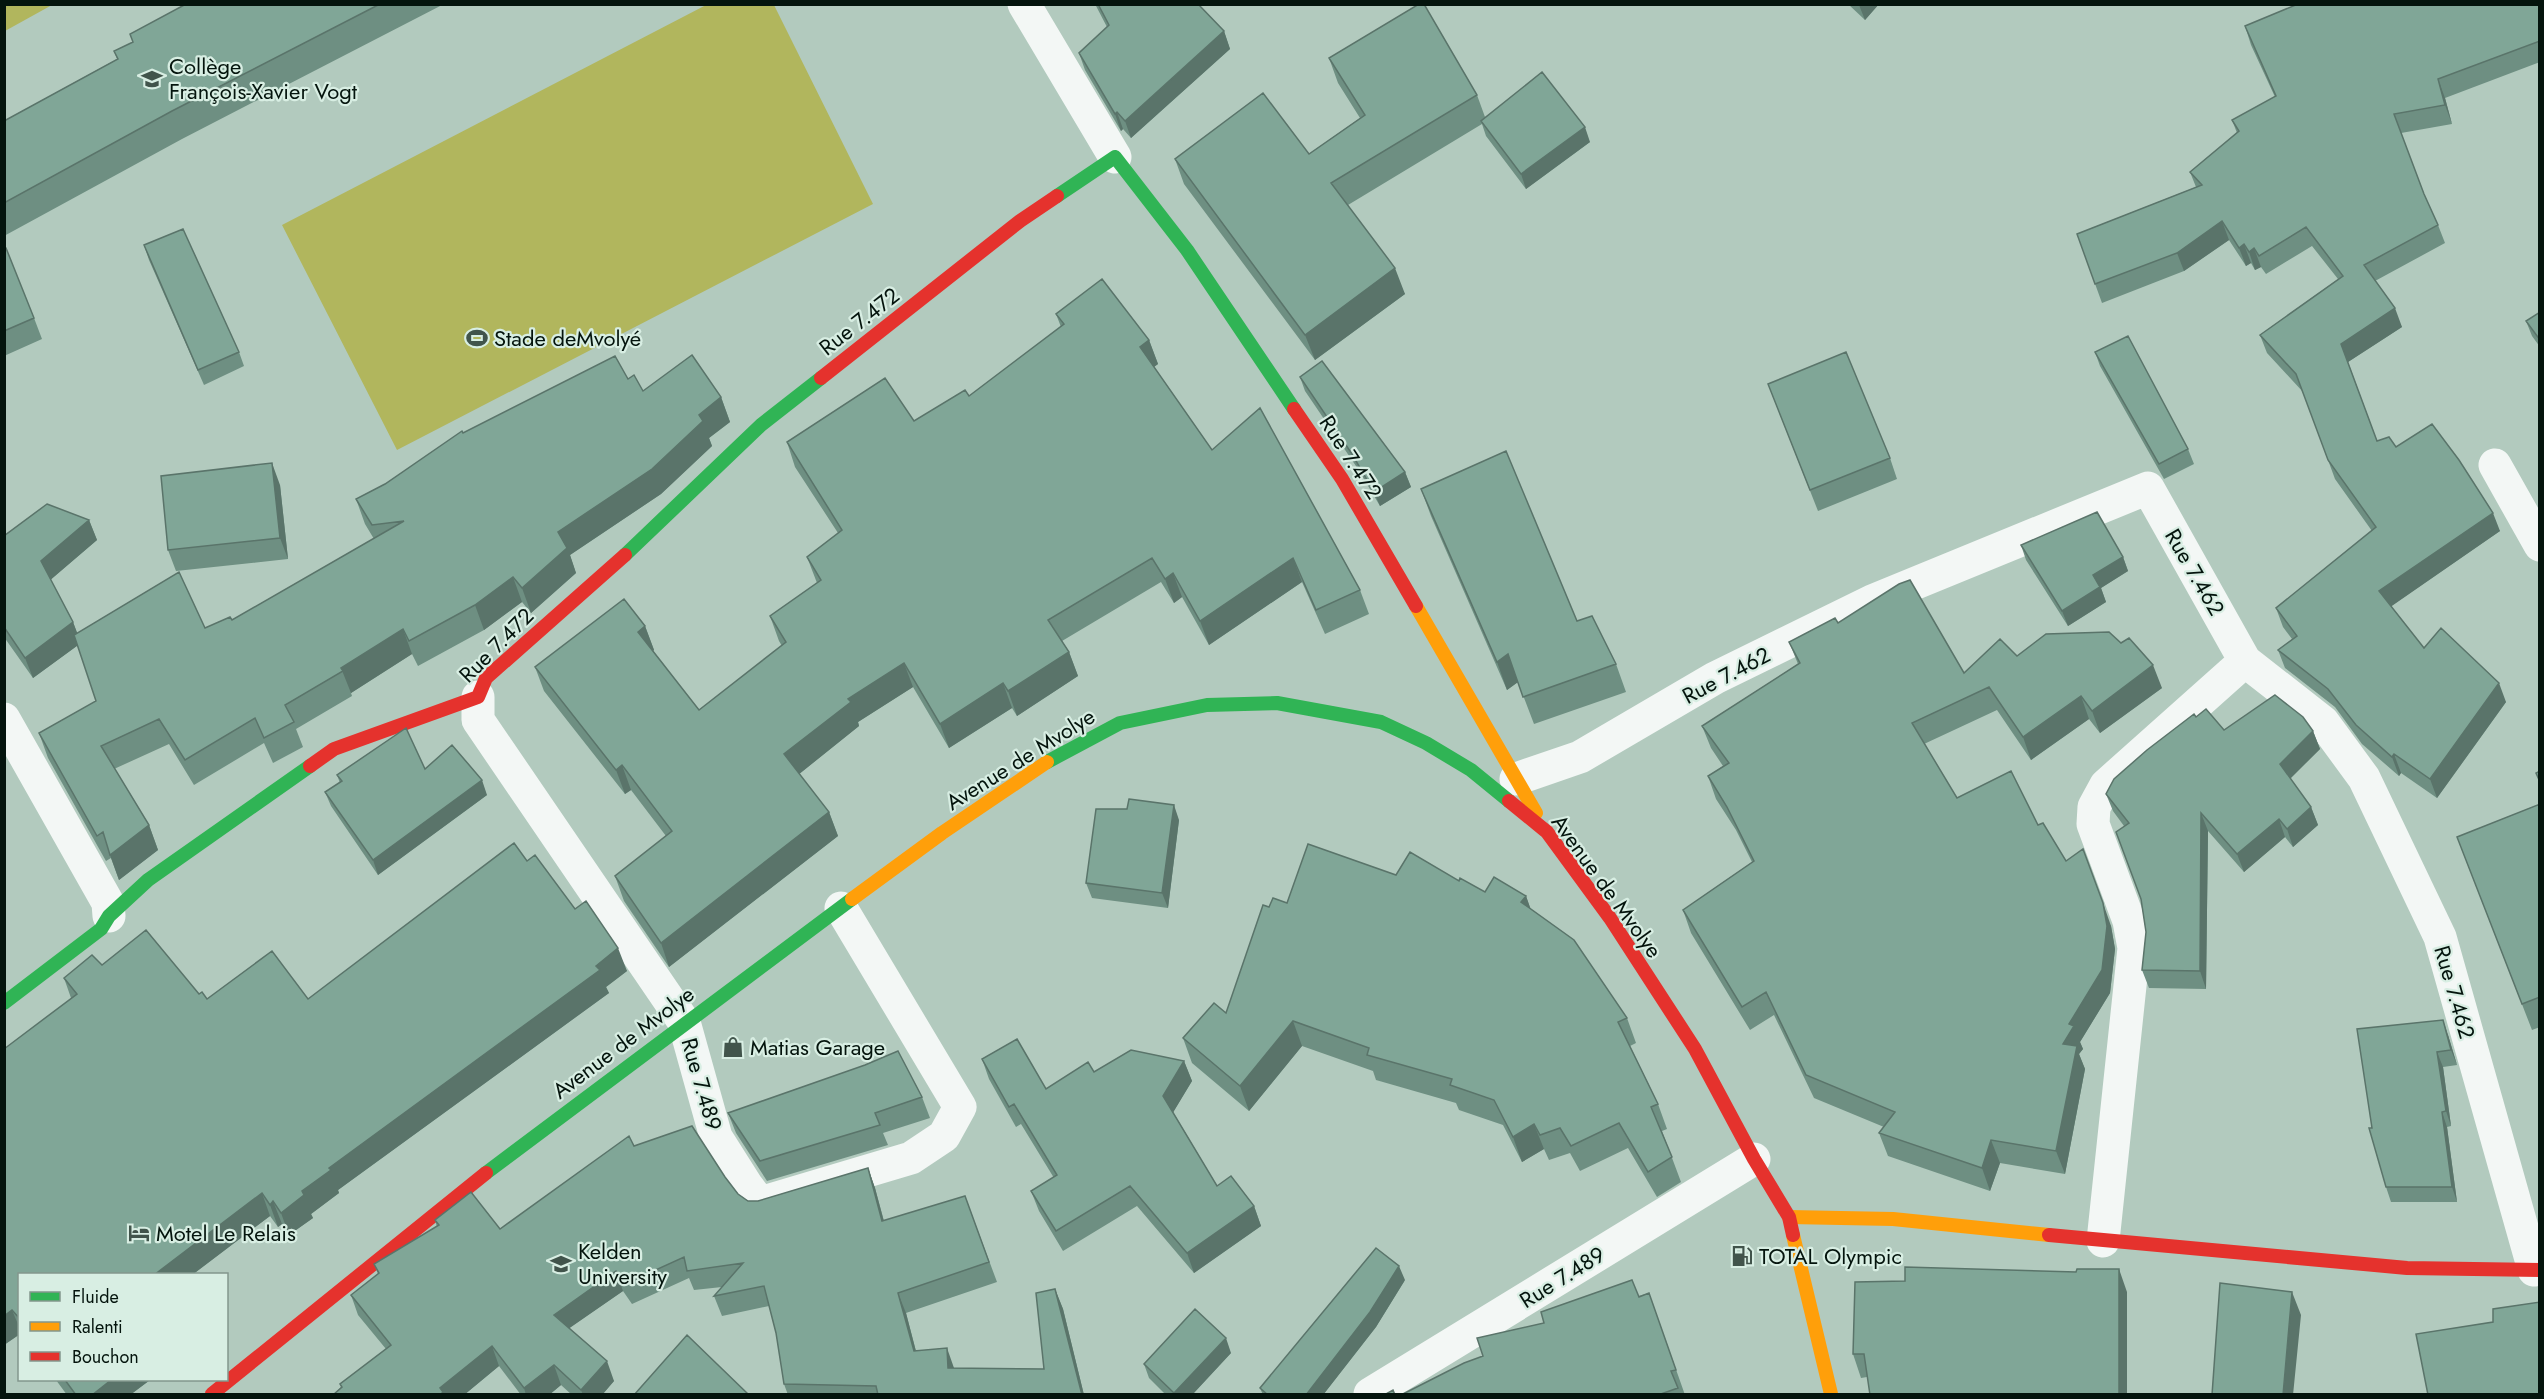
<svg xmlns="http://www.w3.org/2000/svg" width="2544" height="1399" viewBox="0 0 2544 1399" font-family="Jost,sans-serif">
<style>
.green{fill:#b1b65d}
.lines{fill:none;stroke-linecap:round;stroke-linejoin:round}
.street{stroke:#f3f7f5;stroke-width:33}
.fast{stroke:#30b455;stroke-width:14}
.slow{stroke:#ff9f0a;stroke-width:14}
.jam{stroke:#e5322d;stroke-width:14}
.wall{fill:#6e8f82}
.shaded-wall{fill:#5a746a}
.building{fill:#80a697;stroke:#5a746a;stroke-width:1.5}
.labels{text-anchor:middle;stroke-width:4.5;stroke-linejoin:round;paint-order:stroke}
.poi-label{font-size:22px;fill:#04140d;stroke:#d8eee3;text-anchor:start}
.street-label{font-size:22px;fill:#04140d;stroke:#d8eee3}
</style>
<rect width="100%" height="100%" fill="#b2cabe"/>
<path class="green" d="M5,4H52V5L5,31Z
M708,4L774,5L873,204L397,450L282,225Z"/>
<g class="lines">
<path class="street" d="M1024,4L1115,157
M2495,465L2540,545
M478,697V720L684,1022L716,1137L747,1186L760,1203L911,1158L944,1136L960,1107L841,908
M4,719L108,903L109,916
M1516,779L1580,757L1715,678L1872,601L2148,488L2245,661L2323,722L2364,778L2440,937L2534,1270
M2103,1241L2134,948L2129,921L2093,824L2094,807L2106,785L2245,661
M1370,1394L1754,1159"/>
<path class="fast" d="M1057,196L1115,157L1187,250L1294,409
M625,555L761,425L821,378
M1047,762L1120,723L1207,705L1277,703L1381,722L1426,743L1471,770L1509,801
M4,1003L101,929L109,916L148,880L310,766
M486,1173L852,899"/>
<path class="slow" d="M1416,606L1536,813
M852,899L942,833L1047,762
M1789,1217L1893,1219L2049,1235
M1793,1235L1831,1394"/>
<path class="jam" d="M821,378L1020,221L1057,196
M1294,409L1342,479L1416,606
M310,766L334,749L478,697L486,678L625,555
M1509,801L1547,832L1610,918L1695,1049L1754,1159L1789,1217L1793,1235
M2049,1235L2407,1268L2540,1270
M212,1394L486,1173"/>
</g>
<path class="wall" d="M186,4H444L182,139L4,236V121L117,59L114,51L133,42Z
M1095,4H1198L1224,31L1230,49L1131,138L1123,129L1121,131L1085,70L1079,53L1107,27Z
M1848,4H1879L1865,20Z
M2540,4V62L2445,98L2452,124L2401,133L2424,194L2438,225L2445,243L2375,281L2402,327L2348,362L2377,441L2396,447L2500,531L2391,606L2424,648L2506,702L2437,798L2401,773L2399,776L2362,744L2335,707L2285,668L2278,650L2292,639L2283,627L2276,608L2372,531L2335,479L2303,392L2267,353L2260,335L2338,279L2312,246L2266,274L2261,267L2255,270L2251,263L2246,266L2229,240L2184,271L2102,303L2077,234L2196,187L2190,172L2237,133L2232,120L2275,97L2251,45L2245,26Z
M1329,58L1477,95L1485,117L1590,142L1526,189L1486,136L1482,124L1348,205L1405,294L1315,360L1184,184L1175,159L1309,154L1360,118L1338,83Z
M144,245L239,352L244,366L204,385L149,260Z
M4,248L34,318L42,339L4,356Z
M2540,312V347L2532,336L2526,321Z
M1056,314L1149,340L1158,364L1154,367L1212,450L1360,590L1369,614L1325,634L1302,582L1209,645L1182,597L1174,603L1161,582L1062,641L1069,652L1078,676L1017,716L1012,708L949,748L913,687L858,722L859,726L799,774L829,812L838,836L669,967L624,901L615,876L666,836L631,790L625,794L544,691L535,667L645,626L654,650L653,651L699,710L782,646L779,641L770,616L817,583L807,557L838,533L795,467L787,442L914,421L969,396L1061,327Z
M2095,352L2188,449L2194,464L2164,479L2100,366Z
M1300,377L1405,472L1411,487L1380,506L1358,469L1305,391Z
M628,379L643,391L721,397L730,422L709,438L712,446L661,494L570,555L576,573L531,613L522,602L484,630L418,666L412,654L351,693L352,696L296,729L303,747L273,763L264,743L194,785L169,744L114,769L149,825L158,850L119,880L111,858L106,861L48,758L39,733L96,701L78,645L33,678L4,637V536L89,520L97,540L50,580L73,622L77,633L205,628L232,620L374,539L365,524L356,499L385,484L463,433Z
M1768,384L1890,458L1897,479L1818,511Z
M280,485L288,559L176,571L168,550Z
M1421,489L1577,621L1616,664L1626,692L1534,724L1518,682L1507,690L1431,516Z
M2021,545L2123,557L2128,571L2101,588L2106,602L2068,626L2026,560Z
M1838,623L1964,673L2017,656L2162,688L2100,733L2089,719L2031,760L1997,710L1924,744L1957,798L2038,825L2066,861L2111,926L2115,949L2110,993L2080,1042L2083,1049L2079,1054L2085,1069L2065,1174L2000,1163L1990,1191L1888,1156L1879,1133L1884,1127L1814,1098L1774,1015L1750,1030L1691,933L1683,910L1752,862L1736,830L1716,799L1708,776L1723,766L1711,748L1702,726L1798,664L1789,642Z
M2196,717L2224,730L2313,731L2320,749L2290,778L2311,807L2318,825L2293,847L2285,837L2244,872L2208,831L2206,989L2149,988L2142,970L2146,932L2141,900L2124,826L2113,811L2106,794Z
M425,769L487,795L378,875L331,806L325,792L340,783L337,775Z
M2540,804V1027L2532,1030L2457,837Z
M1179,820L1168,908L1092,898L1086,883Z
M527,861L575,909L627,971L606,987L609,993L338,1190L339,1193L311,1214L313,1218L289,1235L282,1224L278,1227L270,1216L192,1275H20V1334L4,1345L71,998L64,978L102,965L199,994L207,999H308Z
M1396,875L1459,881L1485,892L1526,896L1530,908L1627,1018L1636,1043L1630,1046L1658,1104L1667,1129L1662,1131L1681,1182L1657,1197L1628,1148L1580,1171L1570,1153L1549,1160L1544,1149L1522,1162L1503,1125L1459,1110L1456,1103L1376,1080L1373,1071L1302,1046L1249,1111L1192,1063L1183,1038L1226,1013L1269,907Z
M2448,1035L2457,1065L2443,1067L2451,1126L2447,1127L2457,1202H2391L2386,1187L2372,1128Z
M982,1059L1046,1089L1094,1072L1184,1061L1192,1081L1173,1112L1217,1186L1254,1206L1261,1226L1194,1273L1137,1206L1063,1251L1039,1211L1031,1191L1054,1178L1021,1124L1016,1127L989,1079Z
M922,1097L930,1118L883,1133L888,1145L767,1181L736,1133L728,1113Z
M634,1146L725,1177L738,1194L748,1201H758L868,1168L875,1188L884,1221L965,1196L997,1282L906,1313L916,1351L954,1368L1044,1369L1055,1289L1063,1309L1084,1395H788L784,1384L776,1333L769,1306L722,1316L714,1296L722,1287L694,1290L689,1278L632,1304L623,1291L569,1328L614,1381L602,1395H572L561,1385L549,1395H521L499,1366L464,1395H333L341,1387L340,1384L386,1349L358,1315L351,1295L378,1274L374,1264L437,1227L435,1220L500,1229Z
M1405,1280L1376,1327L1323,1395H1263L1260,1388Z
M2127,1292L1867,1377L1861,1378L1853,1354Z
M1649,1293L1685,1395H1401L1483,1356L1544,1323Z
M1231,1353L1192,1395H1166L1149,1378L1144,1364Z
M56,1380H150L130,1395H67Z"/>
<path class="shaded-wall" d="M1860,4H1879L1865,20L1859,5Z
M1224,31L1230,49L1131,138L1125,121Z
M2438,79L2445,98L2452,124L2445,105Z
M1117,112L1123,129L1121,131L1115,114Z
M1585,127L1590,142L1526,189L1521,174Z
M2222,221L2229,240L2184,271L2177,253Z
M2244,244L2251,263L2246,266L2239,248Z
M2254,248L2261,267L2255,270L2249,252Z
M1395,268L1405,294L1315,360L1305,335Z
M2395,308L2402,327L2348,362L2341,344Z
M1149,340L1158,364L1148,371L1140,347Z
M721,397L730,422L709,438L712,446L661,494L570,555L576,573L531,613L522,588L558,532Z
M272,463L280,485L288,559L280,538Z
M1405,472L1411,487L1380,506L1374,492Z
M2493,513L2500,531L2386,610L2379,591Z
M89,520L97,540L48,582L41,561Z
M2123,557L2128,571L2101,588L2106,602L2068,626L2062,611L2093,575Z
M1293,558L1302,582L1209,645L1200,621Z
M1173,573L1182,597L1174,603L1165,579Z
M513,577L522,602L484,630L475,605Z
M73,622L81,643L33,678L25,658Z
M645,626L654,650L647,656L638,632Z
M403,629L412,654L351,693L341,668Z
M1069,652L1078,676L1017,716L1008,691Z
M1508,654L1518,682L1507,690L1497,662Z
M904,663L913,687L858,722L859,726L793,779L784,754L848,699Z
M2153,665L2162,688L2100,733L2092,711Z
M1003,683L1012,708L949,748L940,724Z
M2499,683L2506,702L2437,798L2430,779Z
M2081,696L2089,719L2031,760L2023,737Z
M2313,731L2320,749L2287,782L2280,764Z
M2394,754L2401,773L2399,776L2392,757Z
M622,765L631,790L625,794L616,770Z
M482,780L487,795L378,875L373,860Z
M1174,805L1179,820L1168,908L1162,893Z
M2311,807L2318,825L2293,847L2287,829Z
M829,812L838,836L669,967L661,943Z
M2201,813L2208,831L2206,989L2200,971Z
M2279,819L2285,837L2244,872L2237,854Z
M149,825L158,850L119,880L110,855Z
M1526,896L1535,921L1521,902Z
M2103,903L2111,926L2115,949L2110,993L2080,1042L2083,1049L2079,1054L2085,1069L2065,1174L2056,1151L2063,1044Z
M618,948L627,971L606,987L609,993L338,1190L339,1193L311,1214L313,1218L289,1235L281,1213L302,1191L329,1168Z
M2443,1020L2448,1035L2457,1065L2451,1050Z
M1293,1021L1302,1046L1249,1111L1240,1086Z
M2437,1052L2443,1067L2451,1126L2446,1111Z
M1184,1061L1192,1081L1171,1116L1163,1096Z
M2442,1112L2447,1127L2457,1202L2452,1187Z
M1534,1124L1544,1149L1522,1162L1513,1137Z
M1991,1140L2000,1163L1990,1191L1982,1168Z
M868,1168L875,1188L889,1241L882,1221Z
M262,1193L270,1216L192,1275H154Z
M273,1201L282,1224L278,1227L270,1205Z
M1254,1206L1261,1226L1194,1273L1187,1253Z
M1399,1266L1405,1280L1376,1327L1323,1395H1306Z
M2119,1269L2127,1292V1395H2119Z
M616,1271L623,1291L561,1334L554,1315Z
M1055,1289L1063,1309L1084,1395H1082Z
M2292,1292L2301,1315L2293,1395H2283Z
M898,1293L906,1313L921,1371L914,1351Z
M12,1310L20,1329V1334L4,1345V1316Z
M1226,1338L1231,1353L1192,1395H1175L1174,1393Z
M492,1346L499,1366L464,1395H440V1388Z
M947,1348L954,1368L956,1388L948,1368Z
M607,1361L614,1381L602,1395H583L581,1390Z
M554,1365L561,1385L549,1395H526L524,1388Z
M111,1380H150L130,1395H92Z"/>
<path class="building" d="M186,4H380L172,111L4,203V121L118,59L114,51L133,42L130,34Z
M1098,4H1198L1224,31L1125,121L1117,112L1115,114L1079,53L1109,25Z
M1419,4H1424L1477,95L1331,183L1395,268L1305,335L1175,159L1263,93L1309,154L1365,115L1329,58Z
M2298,4H2540V41L2438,79L2445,105L2394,114L2424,194L2438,225L2364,265L2395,308L2341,344L2377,441L2389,437L2396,447L2432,424L2459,460L2493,513L2379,591L2424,648L2441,628L2499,683L2430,779L2394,754L2392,757L2356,725L2328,689L2278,650L2297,636L2276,608L2376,527L2328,460L2296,374L2260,335L2343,276L2306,227L2259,256L2254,248L2249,252L2244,244L2239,248L2222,221L2177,253L2095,284L2077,234L2202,185L2190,172L2239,131L2232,120L2276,96L2245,26Z
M1542,72L1585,127L1521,174L1481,121Z
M183,229L239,352L198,370L144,245Z
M4,248H6L34,318L4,331Z
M1102,279L1149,340L1140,347L1212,450L1260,408L1360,590L1316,610L1293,558L1200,621L1173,573L1165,579L1152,558L1048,620L1069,652L1008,691L1003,683L940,724L904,663L848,699L851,702L784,754L829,812L661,943L615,876L672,831L622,765L616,770L535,667L624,599L645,626L638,632L699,710L786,642L770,616L821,580L807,557L842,530L787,442L885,378L914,421L965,390L969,396L1064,324L1056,314Z
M2540,312V340L2526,321Z
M2128,336L2188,449L2159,464L2095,352Z
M1846,352L1890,458L1810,490L1768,384Z
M692,355L721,397L699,415L703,421L652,469L558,532L567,548L522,588L513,577L475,605L409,641L403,629L341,668L343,671L285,705L294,722L264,738L255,718L185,760L159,719L101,746L149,825L110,855L103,832L97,836L39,733L96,701L74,635L179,572L205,628L230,617L232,620L404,521L372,525L356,499L385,484L462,431L463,433L615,356L628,379L634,375L643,391Z
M1322,361L1405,472L1374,492L1352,454L1300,377Z
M1506,451L1577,621L1592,616L1616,664L1523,697L1508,654L1497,662L1421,489Z
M272,463L280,538L168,550L161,476Z
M47,504L89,520L41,561L73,622L25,658L4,627V536Z
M2097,512L2123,557L2093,575L2100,587L2062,611L2021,545Z
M1910,580L1964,673L2000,639L2017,656L2046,634L2109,632L2121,643L2129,638L2153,665L2092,711L2081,696L2023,737L1989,687L1912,723L1957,798L2011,771L2038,825L2043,823L2066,861L2083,849L2103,903L2107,926L2102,970L2069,1024L2074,1026L2063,1044L2077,1046L2056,1151L1991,1140L1982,1168L1879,1133L1895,1112L1806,1075L1766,992L1742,1007L1683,910L1754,861L1727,807L1708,776L1729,763L1702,726L1800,663L1789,642L1835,618L1838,623L1899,584Z
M2275,695L2303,717L2313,731L2280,764L2311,807L2287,829L2279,819L2237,854L2201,813L2200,971L2142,970L2146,932L2141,899L2116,832L2129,823L2106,794L2114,779L2147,750L2194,714L2196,717L2206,709L2224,730Z
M406,728L425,769L452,745L482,780L373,860L325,792L342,781L337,775Z
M2540,771V782L2536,773Z
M1129,799L1174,805L1162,893L1086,883L1096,809H1127Z
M2540,804V997L2522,1004L2457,837Z
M514,843L527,861L535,855L575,909L586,901L618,948L596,966L600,970L329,1168L331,1170L302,1191L304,1195L281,1213L273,1201L270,1205L262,1193L154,1275H20V1319L12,1310L4,1316V1049L77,994L64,978L92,955L102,965L146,930L199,994L202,992L207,999L272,951L308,999Z
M1308,844L1396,875L1410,852L1459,881L1460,878L1485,892L1494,877L1526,896L1521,902L1574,940L1627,1018L1618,1022L1658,1104L1651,1107L1672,1157L1648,1172L1619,1123L1571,1146L1560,1128L1540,1135L1534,1124L1513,1137L1494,1100L1450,1085L1452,1079L1367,1055L1369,1048L1293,1021L1240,1086L1183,1038L1214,1003L1226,1013L1263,905L1269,907L1273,898L1287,903Z
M2443,1020L2451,1050L2437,1052L2446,1111L2442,1112L2452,1187H2386L2369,1128H2372L2357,1029Z
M1017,1039L1046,1089L1088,1062L1094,1072L1131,1050L1184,1061L1163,1096L1217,1186L1231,1176L1254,1206L1187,1253L1130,1186L1056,1231L1031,1191L1057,1175L1014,1104L1009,1107L982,1059Z
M898,1051L922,1097L875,1113L880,1125L760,1161L728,1113L865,1065Z
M692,1126L725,1177L738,1194L748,1201H758L868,1168L882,1221L965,1196L989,1262L898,1293L914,1351L947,1348L948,1368L1044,1369L1036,1293L1055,1289L1082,1395H878L876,1386L784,1384L776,1333L764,1286L714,1296L743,1263L687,1271L684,1257L625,1284L616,1271L554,1315L607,1361L581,1390L554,1365L524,1388L492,1346L440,1388L443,1392L440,1395H333L342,1387L340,1384L391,1345L351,1295L379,1273L374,1264L439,1225L435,1220L471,1192L500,1229L629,1136L634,1146Z
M1376,1248L1399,1266L1370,1312L1306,1395H1268L1260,1388Z
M1905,1267L2076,1272L2077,1269H2119V1395H1870L1864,1354H1853L1855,1282L1905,1281Z
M1632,1280L1639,1297L1649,1293L1676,1370L1671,1371L1678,1388L1658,1395H1401L1464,1363L1483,1356L1477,1338L1544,1323L1541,1312Z
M2220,1283L2292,1292L2283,1395H2212Z
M2540,1302V1395H2428L2416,1334L2493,1322V1309Z
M1195,1309L1226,1338L1174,1393L1144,1364Z
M687,1335L749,1395H634Z
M65,1380H111L92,1395H76Z
M1393,1390L1395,1395H1384Z"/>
<defs>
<symbol id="school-bare" viewBox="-9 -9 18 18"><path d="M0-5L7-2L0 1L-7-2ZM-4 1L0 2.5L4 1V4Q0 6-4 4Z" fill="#41544b" stroke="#d8eee3" stroke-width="2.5" paint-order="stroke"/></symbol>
<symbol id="stadium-bare" viewBox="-9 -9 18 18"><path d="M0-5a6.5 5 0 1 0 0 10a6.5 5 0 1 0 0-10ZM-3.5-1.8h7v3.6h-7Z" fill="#41544b" stroke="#d8eee3" stroke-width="2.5" paint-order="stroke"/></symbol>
<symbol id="shop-bare" viewBox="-9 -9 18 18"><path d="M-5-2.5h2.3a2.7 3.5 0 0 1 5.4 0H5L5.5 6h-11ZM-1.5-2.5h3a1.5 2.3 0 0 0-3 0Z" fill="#41544b" stroke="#d8eee3" stroke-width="2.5" paint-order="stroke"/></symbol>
<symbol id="hotel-bare" viewBox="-9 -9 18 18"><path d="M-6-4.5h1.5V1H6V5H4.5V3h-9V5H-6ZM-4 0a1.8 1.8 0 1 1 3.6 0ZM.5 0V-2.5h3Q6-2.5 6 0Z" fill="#41544b" stroke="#d8eee3" stroke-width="2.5" paint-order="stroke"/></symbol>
<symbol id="fuel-bare" viewBox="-9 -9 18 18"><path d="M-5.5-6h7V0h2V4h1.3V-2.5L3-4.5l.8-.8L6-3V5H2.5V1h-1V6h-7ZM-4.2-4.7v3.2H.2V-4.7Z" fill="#41544b" stroke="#d8eee3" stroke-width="2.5" paint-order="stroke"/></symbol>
<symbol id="university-bare" viewBox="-9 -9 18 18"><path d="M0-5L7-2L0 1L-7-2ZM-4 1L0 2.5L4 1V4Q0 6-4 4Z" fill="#41544b" stroke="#d8eee3" stroke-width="2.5" paint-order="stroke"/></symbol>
</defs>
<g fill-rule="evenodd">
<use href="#school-bare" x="137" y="64" width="30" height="30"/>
<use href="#stadium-bare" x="462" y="323" width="30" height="30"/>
<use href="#shop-bare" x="718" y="1032" width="30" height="30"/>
<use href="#hotel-bare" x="124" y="1218" width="30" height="30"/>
<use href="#fuel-bare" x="1727" y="1241" width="30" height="30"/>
<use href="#university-bare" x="546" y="1249" width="30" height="30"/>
</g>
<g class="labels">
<g class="poi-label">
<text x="169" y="74">Collège<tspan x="169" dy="25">François-Xavier Vogt</tspan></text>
<text x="494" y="346">Stade deMvolyé</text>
<text x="750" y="1055">Matias Garage</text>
<text x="156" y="1241">Motel Le Relais</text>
<text x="578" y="1259">Kelden<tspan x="578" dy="25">University</tspan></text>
<text x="1759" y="1264">TOTAL Olympic</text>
</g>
<g class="street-label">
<text transform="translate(859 321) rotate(-38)" y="8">Rue 7.472</text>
<text transform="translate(1351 457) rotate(57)" y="8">Rue 7.472</text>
<text transform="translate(2195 572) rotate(60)" y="8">Rue 7.462</text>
<text transform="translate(496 645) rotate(-45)" y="8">Rue 7.472</text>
<text transform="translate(1726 675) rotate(-28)" y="8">Rue 7.462</text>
<text transform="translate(1020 759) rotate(-32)" y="8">Avenue de Mvolye</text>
<text transform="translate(1607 886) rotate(54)" y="8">Avenue de Mvolye</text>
<text transform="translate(2455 992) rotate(74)" y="8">Rue 7.462</text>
<text transform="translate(623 1042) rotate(-37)" y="8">Avenue de Mvolye</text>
<text transform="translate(702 1084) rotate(74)" y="8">Rue 7.489</text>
<text transform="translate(1562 1277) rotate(-32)" y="8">Rue 7.489</text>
</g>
</g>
<rect width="2544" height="1399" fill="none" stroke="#04140d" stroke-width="12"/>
<rect x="18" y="1273" width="210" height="108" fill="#d8eee3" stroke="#83978d" stroke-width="1.5"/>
<rect x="30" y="1292" width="30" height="9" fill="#30b455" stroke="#83978d" stroke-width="1.5"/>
<text x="72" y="1303" font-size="18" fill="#04140d">Fluide</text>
<rect x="30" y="1322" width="30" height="9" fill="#ff9f0a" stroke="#83978d" stroke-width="1.5"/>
<text x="72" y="1333" font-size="18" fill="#04140d">Ralenti</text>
<rect x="30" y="1352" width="30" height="9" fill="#e5322d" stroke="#83978d" stroke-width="1.5"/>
<text x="72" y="1363" font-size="18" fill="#04140d">Bouchon</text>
</svg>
